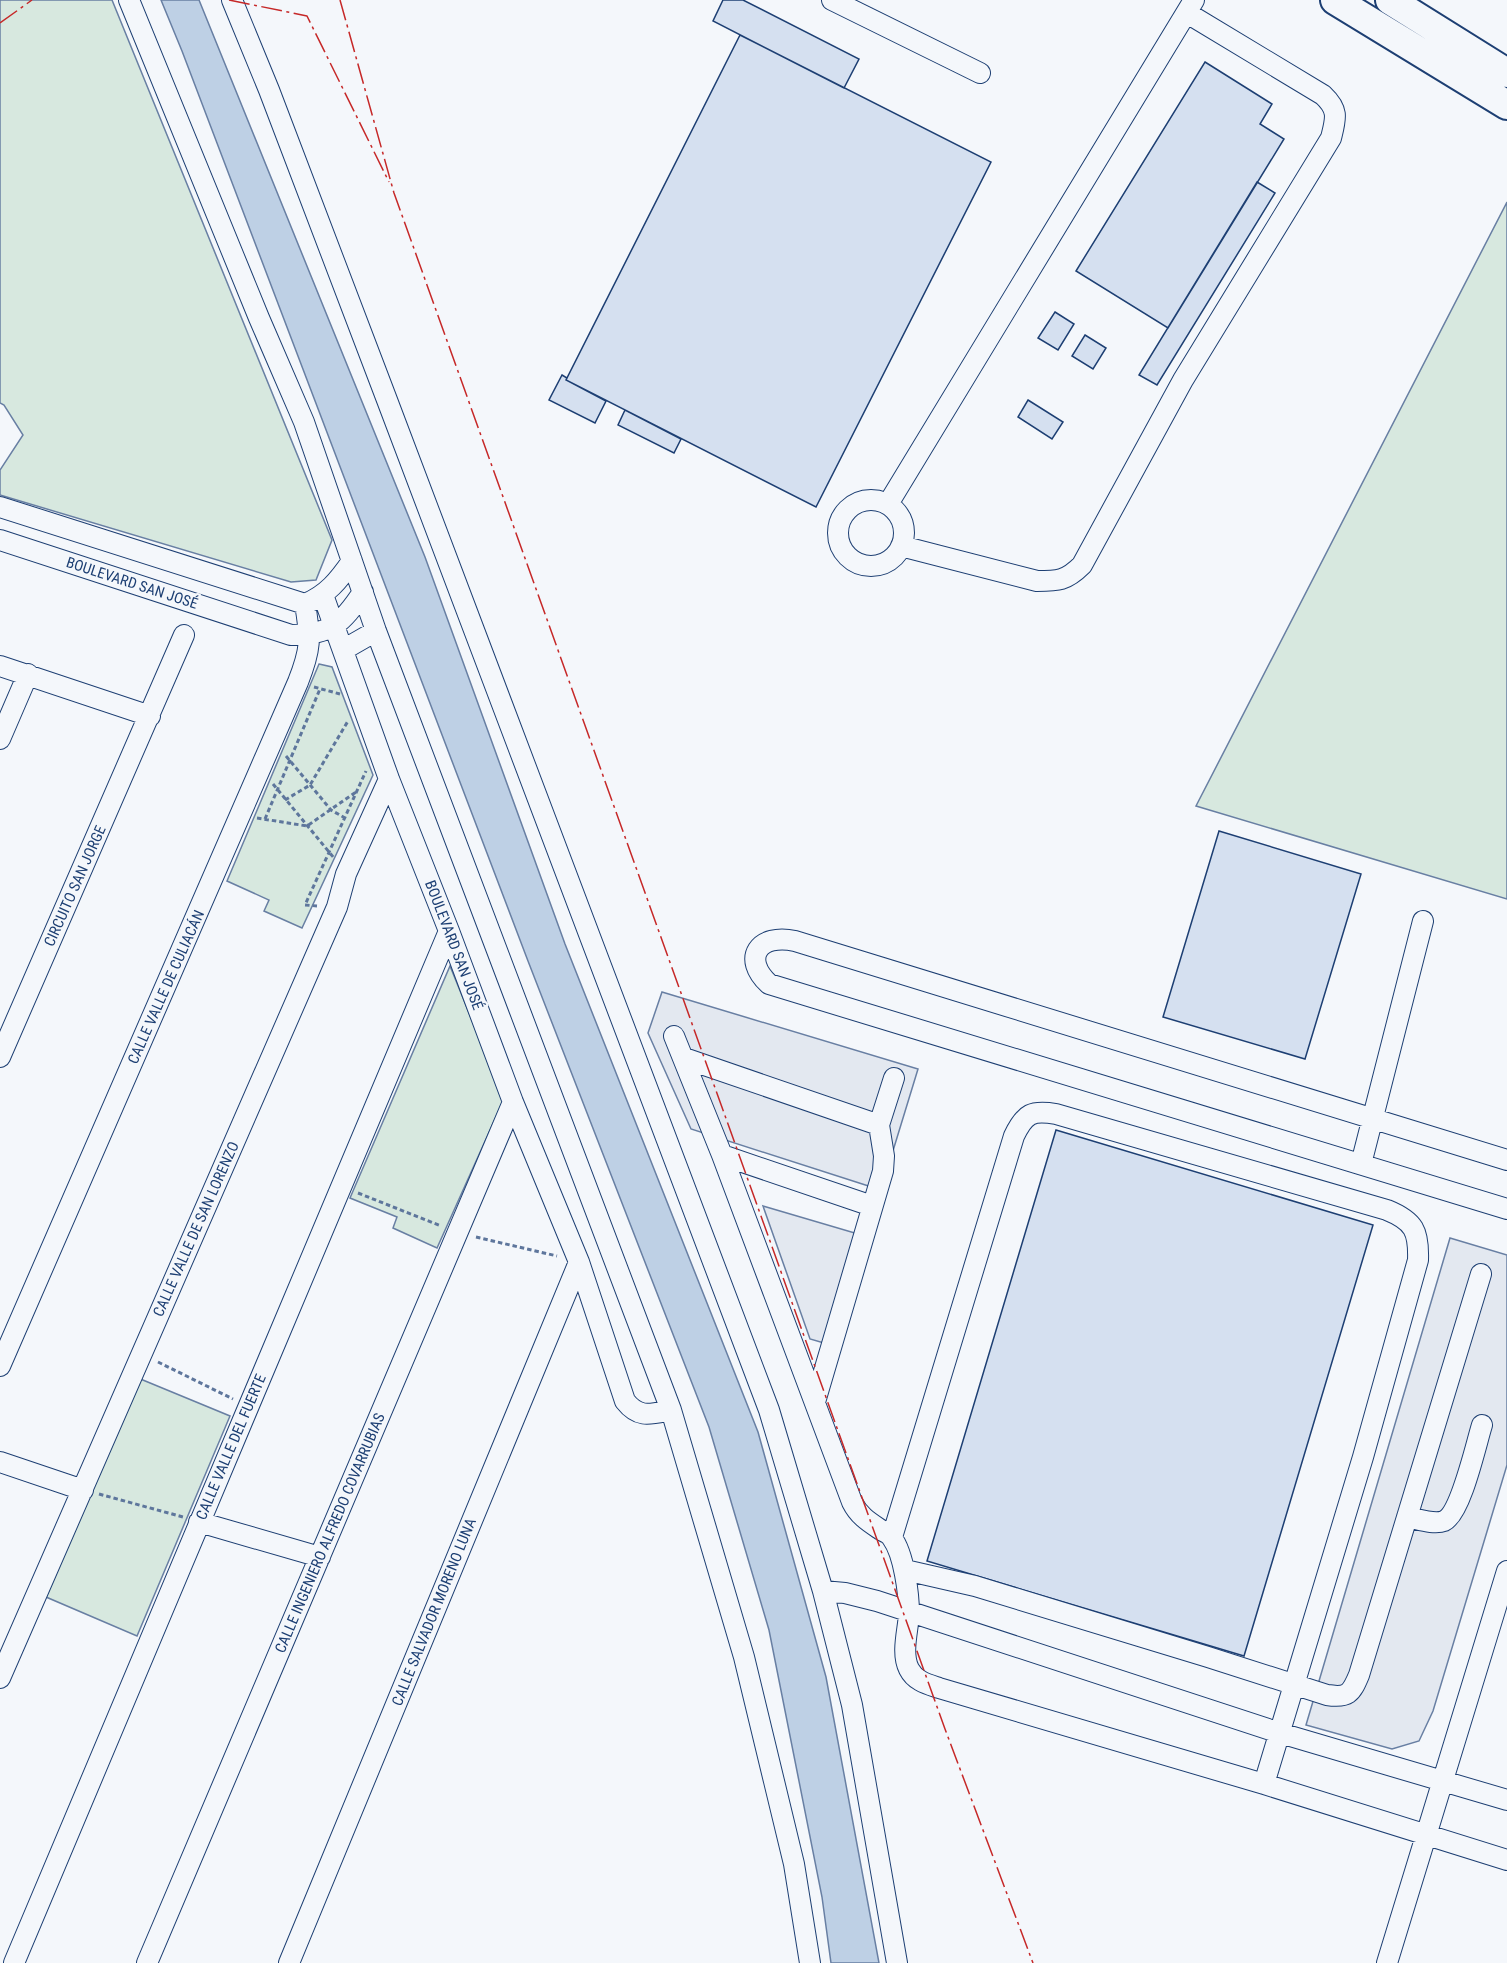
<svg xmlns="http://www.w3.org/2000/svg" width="1507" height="1963" viewBox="0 0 1507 1963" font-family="'Roboto Condensed',sans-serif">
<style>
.green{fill:#d7e8df;stroke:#687fa3;stroke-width:1.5}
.parking{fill:#e3e8f0;stroke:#687fa3;stroke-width:1.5}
.water{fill:#bed0e5;stroke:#687fa3;stroke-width:1.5}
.building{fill:#d5e0f0;stroke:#1d3f73;stroke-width:1.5}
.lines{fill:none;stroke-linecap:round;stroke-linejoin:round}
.minor-casing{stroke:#1d3f73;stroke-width:22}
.highway-casing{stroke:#1d3f73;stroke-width:32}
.path{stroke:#5e769c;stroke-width:3;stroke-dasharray:4.5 3;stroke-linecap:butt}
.minor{stroke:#f4f7fb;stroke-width:20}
.highway{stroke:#f4f7fb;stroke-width:28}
.power{stroke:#c62828;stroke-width:1.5;stroke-dasharray:21 4.5 3 4.5;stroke-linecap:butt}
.labels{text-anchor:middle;stroke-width:4.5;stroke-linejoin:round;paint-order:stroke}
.street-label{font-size:15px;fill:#1d3f73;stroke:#f4f7fb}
</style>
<rect width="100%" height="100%" fill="#f4f7fb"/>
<path class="green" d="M0,0H112L332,540L316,580L291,582L0,495V470L23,435L4,405L0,403Z
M1507,202V899L1196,806Z
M319,664L332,667L373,775L302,928L264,911L269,900L227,881Z
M450,966L504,1099L437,1248L393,1228L397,1217L350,1198Z
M138,1378L230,1416L137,1636L46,1597Z"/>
<path class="parking" d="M662,992L918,1069L881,1190L691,1129L648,1033Z
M763,1206L865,1236L831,1345L810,1339Z
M1450,1238L1507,1255V1465L1433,1711L1419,1741L1392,1749L1306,1725Z"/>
<path class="water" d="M161,0H199L425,557L565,944L758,1432L826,1677L879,1963H831L822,1897L769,1630L709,1427L528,961L182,51Z"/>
<path class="building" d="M723,0H743L859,59L844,88L713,21Z
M740,35L991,162L816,507L566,380Z
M1205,62L1272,104L1260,124L1284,139L1168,328L1076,271Z
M1257,182L1275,193L1157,385L1139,375Z
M1055,312L1074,324L1058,350L1038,338Z
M1085,335L1106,348L1093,369L1072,356Z
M562,375L567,378L566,380L606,401L595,423L549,400Z
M1028,400L1063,422L1052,439L1018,417Z
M625,410L681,439L674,453L618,425Z
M1219,831L1361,874L1305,1059L1163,1017Z
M1056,1130L1373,1225L1244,1656L927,1561Z"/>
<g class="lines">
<defs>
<path id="minor" d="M129,0L259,318L304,422L376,631L671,1410L744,1657L794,1864L810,1963
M232,0L269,90L387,400L769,1410L823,1591L852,1705L897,1963
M832,0L980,73
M838 533a33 33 0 1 1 66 0a33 33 0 1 1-66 0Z
M888,504L1194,0
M0,507L305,604C327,595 339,580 352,561
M0,540L291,635C330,635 342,624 363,592
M901,546L1037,581C1058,581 1066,581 1082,565L1183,380L1331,138C1336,118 1339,110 1323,95L1187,13
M323,595L389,779L449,931L513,1102L579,1262L625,1401C639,1419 651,1414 671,1410
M343,650L376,631
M0,666L150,716
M0,739L28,674
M674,1036L722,1155L852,1502C859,1516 869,1522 881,1530C885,1532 890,1534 892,1538C904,1554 909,1594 909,1614C908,1631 901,1653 909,1669C915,1681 927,1684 939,1688L1264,1784L1507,1860
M0,1057L184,635
M684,1058L879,1125
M722,1155L872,1206
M1507,1160L795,941C759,933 741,958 769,984L1507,1209
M1361,1164L1423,921
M0,1366L298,682C311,649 311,639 305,604
M815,1402L883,1171L884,1156L879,1125L894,1078
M0,1462L83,1490
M1407,1517C1418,1519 1434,1525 1444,1521C1461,1513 1476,1444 1482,1425
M199,1522L320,1557
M892,1537L1014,1136C1025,1113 1032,1110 1056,1114L1387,1210C1414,1221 1419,1231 1418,1260L1363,1457L1264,1784
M905,1570L975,1586L1208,1657L1327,1695C1348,1698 1351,1694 1359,1675L1481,1274
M823,1591L845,1593L877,1601L1280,1733L1507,1800
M0,1678L337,907L346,874L389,779
M14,1963L449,931
M147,1963L513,1102
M289,1963L579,1262
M1387,1963L1507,1571"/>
<path id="highway" d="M1335,0L1507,105
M1390,0L1507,73"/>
</defs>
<use href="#minor" class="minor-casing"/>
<use href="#highway" class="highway-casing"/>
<path class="path" d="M314,687L340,694
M286,756L331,810L345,818
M273,784L334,858
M285,800L310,785L348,721
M257,818L307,826L356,792
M265,819L320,689
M317,906L305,905L366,771
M358,1193L441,1226
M476,1237L557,1256
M158,1362L233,1399
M99,1494L183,1517"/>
<use href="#minor" class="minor"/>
<use href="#highway" class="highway"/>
<path class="power" d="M229,0L307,16L389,182
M340,0L394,193L945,1729L1033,1963
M0,23L32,0"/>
</g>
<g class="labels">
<g class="street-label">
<text transform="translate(132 583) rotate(18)" y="5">BOULEVARD SAN JOSÉ</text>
<text transform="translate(75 886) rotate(-66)" y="5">CIRCUITO SAN JORGE</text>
<text transform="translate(454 945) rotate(69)" y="5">BOULEVARD SAN JOSÉ</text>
<text transform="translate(166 987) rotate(-66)" y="5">CALLE VALLE DE CULIACÁN</text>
<text transform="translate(196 1229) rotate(-66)" y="5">CALLE VALLE DE SAN LORENZO</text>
<text transform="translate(231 1447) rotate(-67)" y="5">CALLE VALLE DEL FUERTE</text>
<text transform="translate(330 1533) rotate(-67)" y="5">CALLE INGENIERO ALFREDO COVARRUBIAS</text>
<text transform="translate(434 1612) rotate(-68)" y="5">CALLE SALVADOR MORENO LUNA</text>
</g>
</g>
</svg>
